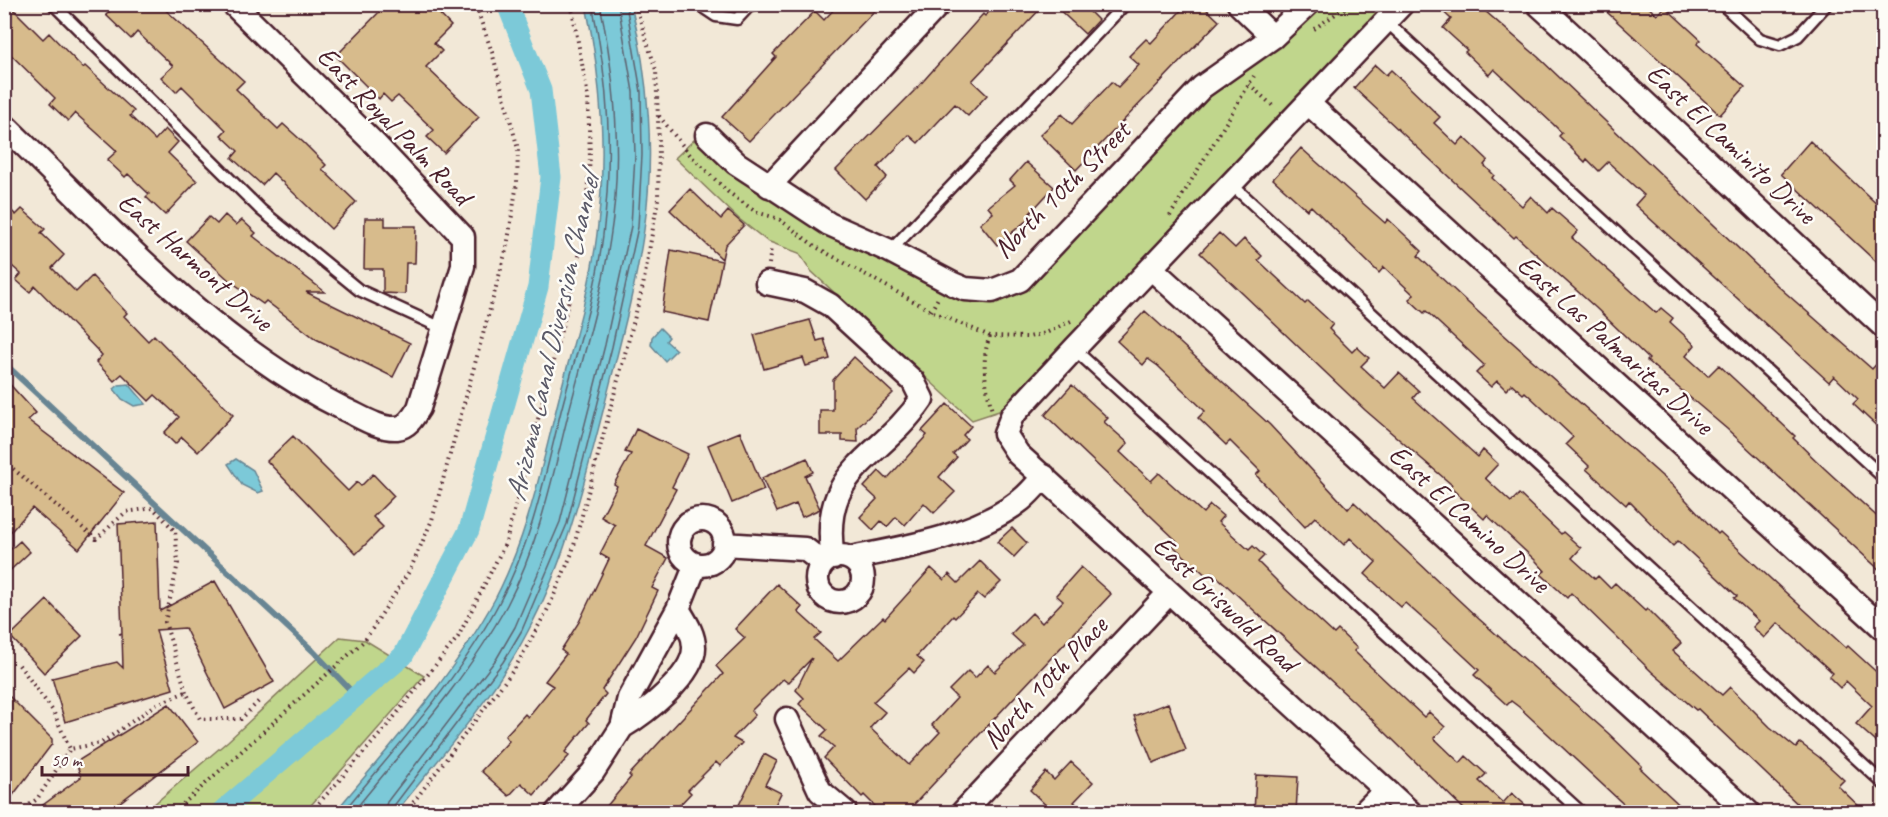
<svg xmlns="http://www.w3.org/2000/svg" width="1888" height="817" viewBox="0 0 1888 817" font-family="Caveat,sans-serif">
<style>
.green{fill:#c0d68c;stroke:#857a5c;stroke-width:1.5}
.water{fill:#7bc9d8;stroke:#678593;stroke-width:1.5}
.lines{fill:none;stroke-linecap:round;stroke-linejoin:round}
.shore{stroke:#5e6370;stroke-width:1.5}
.stream{stroke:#678593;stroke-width:6}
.canal{stroke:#7bc9d8;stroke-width:21}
.building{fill:#d7bb8c;stroke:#4a1f2b;stroke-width:1.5}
.lane-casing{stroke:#4a1f2b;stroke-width:15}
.street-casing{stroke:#4a1f2b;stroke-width:27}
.path{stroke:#4a1f2b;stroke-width:4;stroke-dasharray:1.5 4.5;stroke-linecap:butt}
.lane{stroke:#fdfcf7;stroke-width:10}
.street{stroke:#fdfcf7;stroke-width:22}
.labels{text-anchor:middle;stroke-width:5;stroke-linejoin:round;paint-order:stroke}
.street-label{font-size:28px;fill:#4a1f2b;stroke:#fdfcf7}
.water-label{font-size:30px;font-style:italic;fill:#5b5a68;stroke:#fdfcf7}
</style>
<rect width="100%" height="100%" fill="#f2e8d7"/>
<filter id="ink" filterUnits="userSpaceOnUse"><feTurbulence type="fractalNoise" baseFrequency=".0167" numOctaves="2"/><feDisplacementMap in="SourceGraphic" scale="12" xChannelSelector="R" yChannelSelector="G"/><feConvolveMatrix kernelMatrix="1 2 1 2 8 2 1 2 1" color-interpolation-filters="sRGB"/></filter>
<g filter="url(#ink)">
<path class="green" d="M1316,5H1386L999,411L972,420L811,271L799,253L767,241L739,219L675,158L694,140L760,192L825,232L993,300L1208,93Z
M340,637L365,640L424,676L305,812H145L228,741Z"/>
<path class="water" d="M586,5H631C649,77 655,156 644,230C635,291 618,351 603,411C583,487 565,563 527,633C493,698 442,755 396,812H335C391,745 453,676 495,599C526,540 540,474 556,410C570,352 590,293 597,234C607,154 602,83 586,5Z
M660,328L669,337L666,341L676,350L665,361L651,345L652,337Z
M129,384L146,404L134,406L122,399L114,389L119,385Z
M236,459L253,470L263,491L258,493L242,485L228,464Z"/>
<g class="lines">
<path class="shore" d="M343,812C398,745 460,678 500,601C532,542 545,476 561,411C576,353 596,294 603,235C613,155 609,83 592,4
M353,812C406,746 466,680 507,605C538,546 552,480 568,415C583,357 601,299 610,239C623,160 616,82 600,4
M384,812L387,802L497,658L515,627L560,522L605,345L631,226L635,155L633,92L618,4
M392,812L393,807L503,662L522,630L567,524L612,347L638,227L642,155L641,92L626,4"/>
<path class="stream" d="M4,363L313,651L356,696"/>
<path class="canal" d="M221,812L403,656L469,530L538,287L551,177L541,90L507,4"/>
</g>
<path class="building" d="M4,4H8L43,39L49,33L83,68L85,66L134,111L130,116L155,140L165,129L178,142L168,153L197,181L165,215L146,197L149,194L128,174L125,177L107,160L117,151L75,113L68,121L50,104L55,98L4,48Z
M117,4H159L244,81L236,89L278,129L283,124L303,142L326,165L322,169L356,202L331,229L273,173L262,185L232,158L238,151L221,135L226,130L182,86L176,92L161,77L173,66L137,32L131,39L106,15Z
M387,4H430L451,26L434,43L442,51L426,67L479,117L444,153L427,137L434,130L398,96L391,102L383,94L379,99L336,56Z
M839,4H881L749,141L722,117L776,57L773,54L815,11L824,20Z
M996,4H1045L972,81L987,95L968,116L955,104L918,143L909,135L878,167L887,177L865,199L836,170L917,88L983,14L985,16Z
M1053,4H1082L1098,20L1085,34Z
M1187,4H1201L1219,21L1076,170L1040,135L1062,114L1072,124L1112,82L1118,87L1139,65L1129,56L1146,39L1151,43Z
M1435,4H1477L1538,57L1779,287L1872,369L1884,356V433L1853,404L1858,399L1834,376L1829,382L1635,205L1644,195L1608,162L1599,171L1587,159L1585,162L1559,136L1562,133L1553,124L1494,69L1489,75L1465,52L1467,50L1443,28L1451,19Z
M1598,4H1645L1657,15L1665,7L1701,40L1697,44L1745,87L1720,115Z
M1375,65L1386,75L1391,70L1403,81L1440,117L1434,123L1457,145L1464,137L1488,160L1484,165L1494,175L1492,178L1522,206L1531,196L1548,213L1552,208L1578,231L1572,238L1656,313L1661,308L1673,318L1670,322L1695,345L1686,356L1708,376L1719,365L1795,436L1793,438L1824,468L1884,523V574L1727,429L1647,361L1649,359L1596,308L1516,236L1514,238L1354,88Z
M1810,141L1884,211V269L1781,174Z
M1301,148L1385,223L1388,219L1422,251L1418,256L1466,301L1672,485L1718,534L1720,532L1846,648L1848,646L1884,679V749L1856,724L1872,706L1846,681L1840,688L1829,677L1833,673L1778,623L1764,638L1753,627L1759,621L1734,598L1737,596L1678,541L1673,546L1629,501L1626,505L1586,469L1589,466L1566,444L1573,437L1525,392L1523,394L1512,384L1506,390L1497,381L1491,387L1476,373L1484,365L1426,311L1424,313L1409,299L1414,295L1384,267L1379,273L1311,206L1307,210L1273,179Z
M1026,162L1054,187L1030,213L1032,216L997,245L980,224L993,213L988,207L1015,185L1010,180Z
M690,189L721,219L728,211L744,225L725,245L722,259L670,210Z
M4,204L16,215L22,209L45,229L41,233L64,255L52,268L76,292L92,276L127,313L124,316L148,341L154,335L233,415L198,452L182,437L175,444L164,433L179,417L155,395L149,401L122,374L114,381L96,362L102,355L35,286L30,292L16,280L21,274L4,259Z
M225,215L236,225L242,220L256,233L253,236L325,292H306L410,343L393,377L316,339L266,301L263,304L230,281L186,241L209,217L217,224Z
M365,218H385V226H416L415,263H406L405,294L383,293V269H364Z
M1219,233L1235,248L1244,239L1262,256L1258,260L1305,304L1308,301L1333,324L1329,329L1352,352L1357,347L1369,358L1361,366L1385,388L1399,373L1419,391L1413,398L1478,457L1483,450L1498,464L1485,478L1511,502L1519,494L1561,534L1563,532L1581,548L1572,558L1595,579L1598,576L1610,588L1615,583L1645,611L1647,609L1681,643L1673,651L1722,695L1730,687L1770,727L1796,748L1800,743L1819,757L1844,780L1838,786L1866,813H1807L1698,709L1696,710L1652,672L1571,593L1567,598L1541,574L1545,571L1536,561L1487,515L1484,519L1450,487L1452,485L1365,410L1200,253Z
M671,250L722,261L709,322L662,312Z
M1145,311L1270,425L1348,509L1354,502L1479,619L1608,733L1642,766L1640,768L1688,813H1633L1519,707L1511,701L1507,705L1474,675L1479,670L1437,631L1405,603L1401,607L1365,574L1376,562L1350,538L1344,545L1315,517L1305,527L1256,475L1260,471L1230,441L1226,445L1198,418L1205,411L1158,366L1148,359L1143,365L1117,341Z
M810,320L817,341L824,339L830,359L806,366L803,358L764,369L754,335Z
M854,357L893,393L857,428L858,442L842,441V435H820V410H833V380Z
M4,378L36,413L28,420L124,493L79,549L32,508L4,539Z
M1072,385L1108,418L1104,422L1128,443L1120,452L1151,481L1159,473L1203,513L1210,505L1223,516L1218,522L1249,550L1253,546L1264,556L1258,562L1282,586L1334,634L1338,630L1357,648L1354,651L1424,717L1429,712L1445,727L1434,738L1460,763L1466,756L1486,774L1479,781L1503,803L1512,793L1534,813H1468L1352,700L1212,572L1208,577L1173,546L1177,541L1045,415Z
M947,404L971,426L963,435L967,439L953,454L957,457L939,477L955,492L934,513L924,503L905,525L896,517L887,527L881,521L873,530L860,517L877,499L864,487L879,471L887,479L927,435L922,431Z
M636,429L688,454L672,487L676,489L646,546L668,558L652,588L658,591L636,637L602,690L606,694L586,720L589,723L565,752L569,756L534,795L521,783L509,796L481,771L509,741L505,736L525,714L528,717L553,686L545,681L566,654L561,650L579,622L609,559L600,554L615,525L601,517L617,486L614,484L631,454L625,452Z
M740,432L764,490L732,503L708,445Z
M293,436L348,491L357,482L361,486L373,474L394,496L373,517L383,527L356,554L267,461Z
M807,458L813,472L805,476L820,509L802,517L796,504L777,512L762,478Z
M157,521L160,611L215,581L274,682L225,709L185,628L156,630L173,689L65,722L52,678L117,662L123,668L122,634H119L122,633L118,524Z
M1012,528L1027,543L1014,557L997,542Z
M20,541L30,552L4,576V555Z
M980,561L1001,582L984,599L978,594L955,618L953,616L917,656L924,662L914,673L909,668L873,702L885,712L870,728L909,765L940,732L932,725L957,698L949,690L968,671L975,678L988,665L995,672L1023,645L1011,634L1032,613L1042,623L1063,601L1056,595L1081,567L1111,594L906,813H882L864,795L862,797L824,758L834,747L821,736L827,730L799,704L804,698L796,690L812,658L788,683L783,679L751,711L755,715L733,738L742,743L720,766L716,762L688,790L691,793L672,813H601L631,777L629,775L723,674L716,666L745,638L735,629L777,584L802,607L798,612L821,633L814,639L838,661L883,617L885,619L931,568L944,580L949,574L958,583Z
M47,600L82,636L44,673L10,636Z
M4,691L52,739V744L4,807Z
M1168,703L1186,750L1153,763L1134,716Z
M169,704L198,742L106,813H32L81,777L76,762Z
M764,754L777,761L765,785L781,793L771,813H735Z
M1071,762L1093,782L1074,802L1086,813H1054L1030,790L1046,772L1054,780Z
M1256,775L1298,777L1296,812L1254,813Z"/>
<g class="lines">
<defs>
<path id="lane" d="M53,4L261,210L359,290L442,328
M698,4L716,16L737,19L751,4
M1722,4L1760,39L1780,45L1798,36L1827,4
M1386,21L1884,478
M1231,184L1884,784
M890,251L1125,4
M1074,349L1581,812"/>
<path id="street" d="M1239,4L1273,37
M1402,4L1074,349L1012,416L1005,434L1018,454L1410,812
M1538,4C1655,110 1768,220 1884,327
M1308,103L1884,629
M4,125C110,227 212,344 346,410C361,417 379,429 397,428C408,427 414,416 419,408L463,266V237L375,144L233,4
M707,135L736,163L829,224L890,251L953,284L965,289L992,291L1020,280L1202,87L1273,37L1308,4
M769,186L939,4
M1151,268L1748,812
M767,283L805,291L830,305L913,381L922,399C880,461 818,468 833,558
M679 542a23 23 0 1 1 46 0a23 23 0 1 1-46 0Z
M724,544L805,549L823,563
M817 579a23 23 0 1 1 46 0a23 23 0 1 1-46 0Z
M850,558C904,548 978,535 1021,500C1030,493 1037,484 1044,476
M787,719L820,791L845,812
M622,727C644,714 695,675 694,647C694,633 685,621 678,609
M557,812L593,772L622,727L629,698L678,609L696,564
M963,812L1169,593
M1364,812L1386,790"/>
</defs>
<use href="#lane" class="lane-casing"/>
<use href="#street" class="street-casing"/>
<path class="path" d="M1314,29L1350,4
M1249,84L1275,108
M659,116L691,156L728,192L756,212L779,219L816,247L931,311L990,336L1029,337L1046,333L1071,321
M1170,216L1254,76
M769,264L771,247
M931,311L938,298
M990,336C980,361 986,386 992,411
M4,461L96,539L126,512L153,508L175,531L178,563L165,622L186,692L200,719H241L259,701
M19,665L53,711L70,749
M20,812L37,799L70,749L101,743L157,704L186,692
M174,812L365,640L410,570L432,520L507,247L517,183L518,149L492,52L475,4
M311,812L382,732L458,637L506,542L576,273L585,219L590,158L588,96L571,4
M406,812L515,668L549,607L572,553L643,286L658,199L659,143L656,70L635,4"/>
<use href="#lane" class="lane"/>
<use href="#street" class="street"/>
</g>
</g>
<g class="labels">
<g class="street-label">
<text transform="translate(395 125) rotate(46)" y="10">East Royal Palm Road</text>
<text transform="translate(1732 143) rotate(43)" y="10">East El Caminito Drive</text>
<text transform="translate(1061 189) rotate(-45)" y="10">North 10th Street</text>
<text transform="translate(196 261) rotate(41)" y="10">East Harmont Drive</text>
<text transform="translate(1616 344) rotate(42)" y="10">East Las Palmaritas Drive</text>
<text transform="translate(1470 518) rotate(42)" y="10">East El Camino Drive</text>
<text transform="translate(1226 603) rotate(43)" y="10">East Griswold Road</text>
<text transform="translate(1044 682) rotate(-47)" y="10">North 10th Place</text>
</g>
<g class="water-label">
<text transform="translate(552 338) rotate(-77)" y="10">Arizona Canal Diversion Channel</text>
</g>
</g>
<rect width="1888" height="817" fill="none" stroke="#fdfcf7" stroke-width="24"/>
<rect x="12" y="12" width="1864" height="793" fill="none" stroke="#4a1f2b" stroke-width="2" filter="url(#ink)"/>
<path d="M42 766v9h146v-9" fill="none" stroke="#4a1f2b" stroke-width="3"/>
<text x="51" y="766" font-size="18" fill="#4a1f2b" stroke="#fdfcf7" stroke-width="4.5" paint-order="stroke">50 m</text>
</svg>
